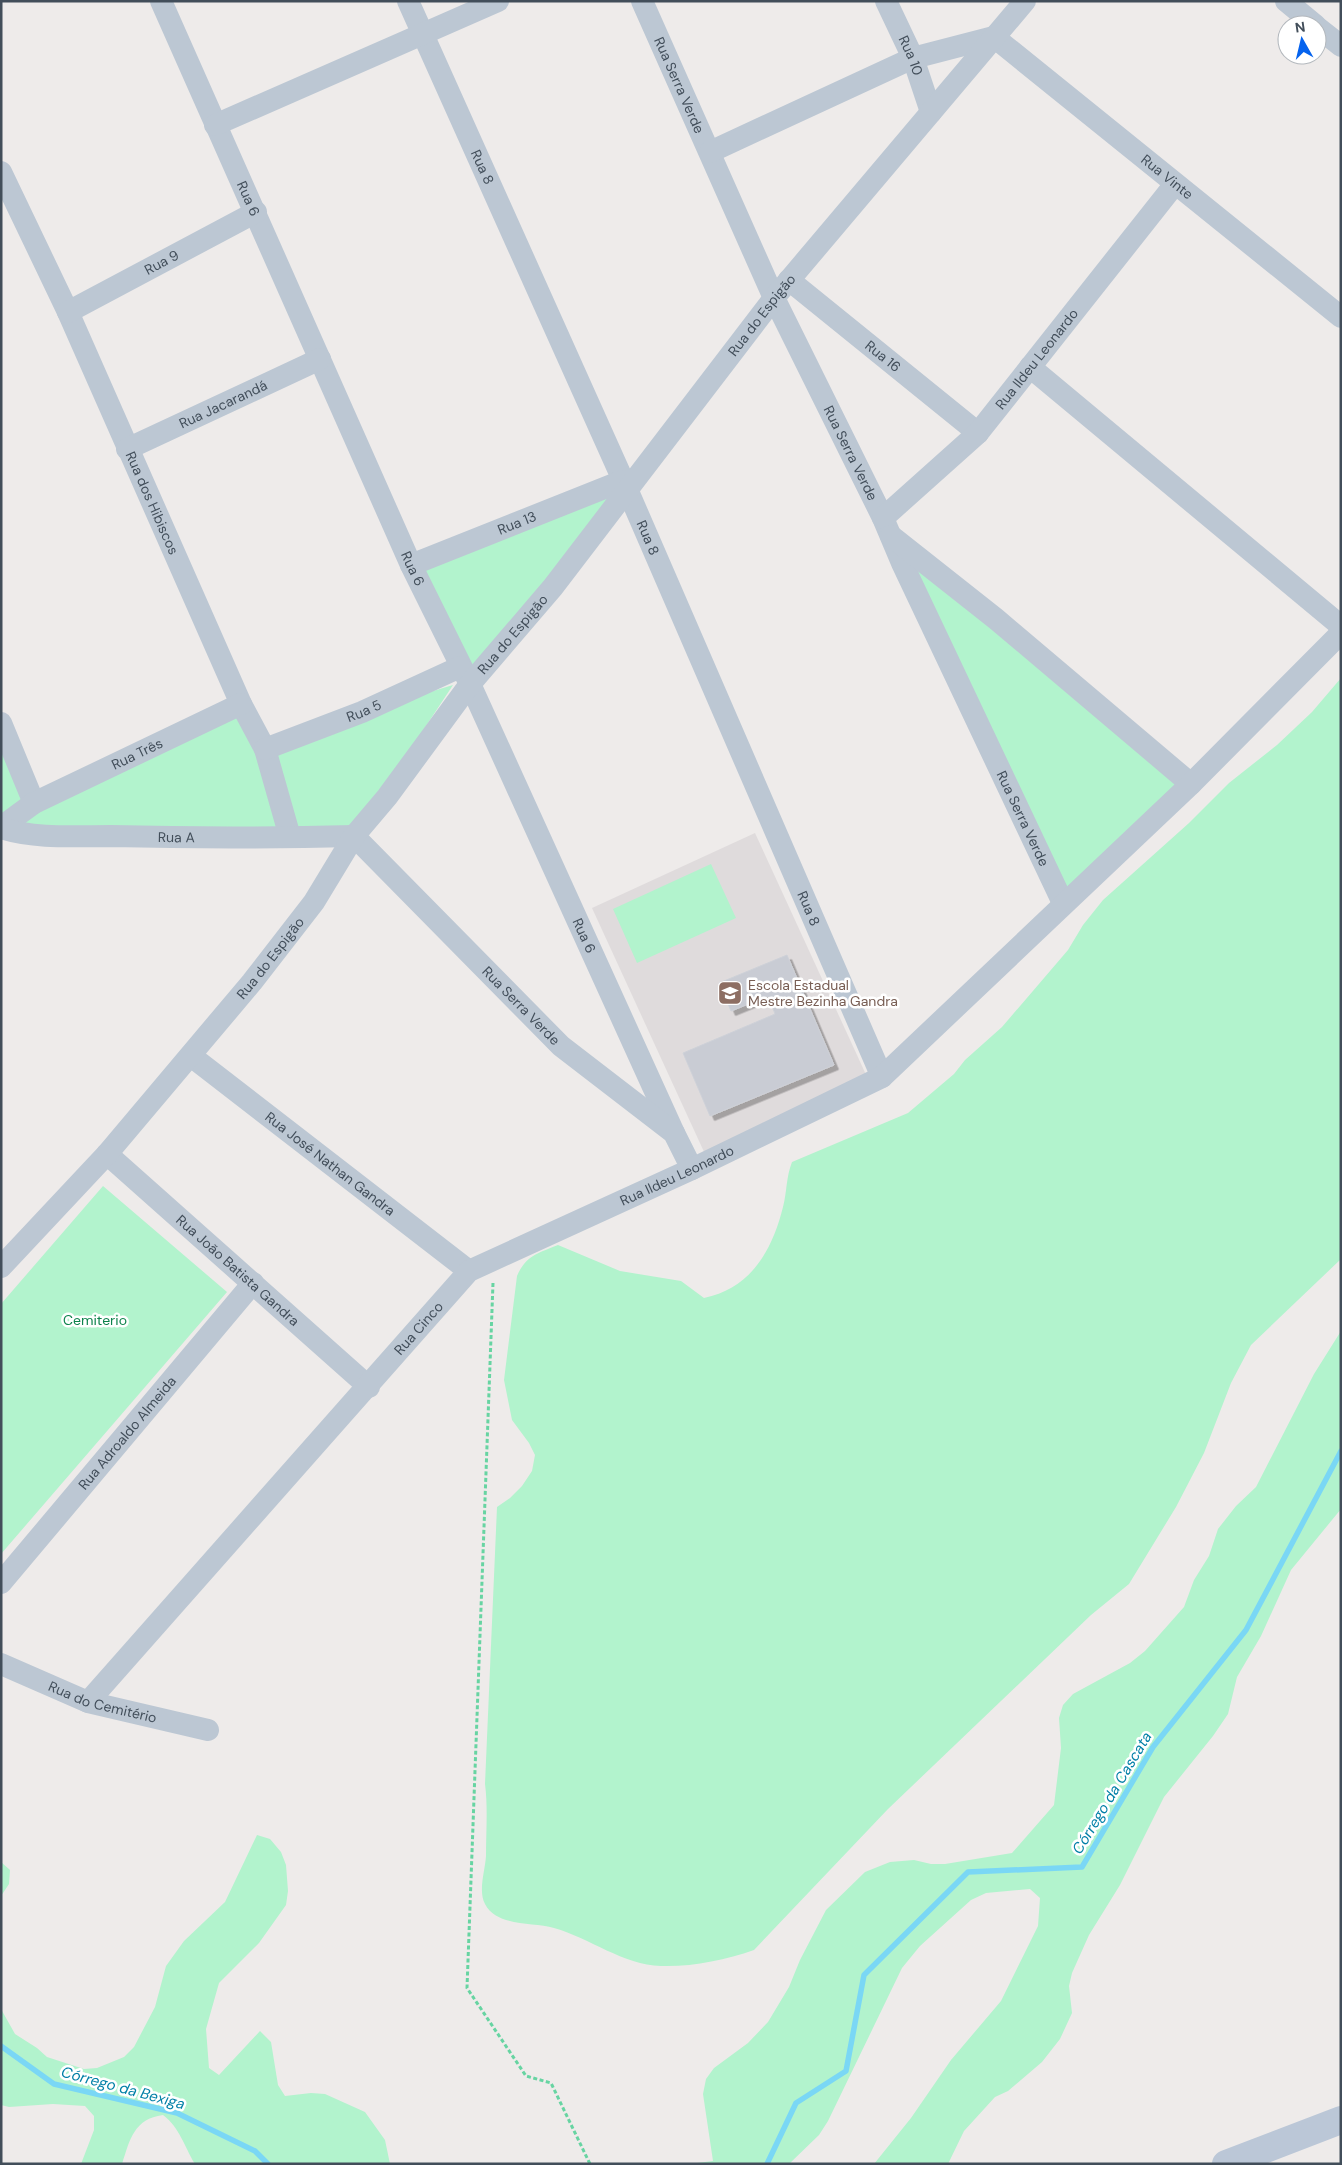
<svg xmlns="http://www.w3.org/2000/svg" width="1342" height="2165" viewBox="0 0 1342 2165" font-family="'DM Sans',sans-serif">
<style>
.education{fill:#dfdbdc}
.green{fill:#b2f3cd}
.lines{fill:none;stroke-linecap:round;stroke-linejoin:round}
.stream{stroke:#7ad7f5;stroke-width:5.5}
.building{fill:#c9ccd4;stroke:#ced1d8;filter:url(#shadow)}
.path{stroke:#67d4a2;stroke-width:3;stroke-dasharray:4 2.5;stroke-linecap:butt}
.street{stroke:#bcc7d3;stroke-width:22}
.secondary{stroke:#bbc7d7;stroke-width:28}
.labels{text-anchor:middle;stroke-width:5;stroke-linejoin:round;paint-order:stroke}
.street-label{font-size:14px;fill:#424e5a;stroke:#fff}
.education-label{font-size:14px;fill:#785e54;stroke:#fff;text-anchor:start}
.park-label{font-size:14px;fill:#0c824b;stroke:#fff}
.water-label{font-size:15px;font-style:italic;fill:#017fa7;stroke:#fff}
</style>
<defs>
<filter id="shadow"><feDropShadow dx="4.5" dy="4.5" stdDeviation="0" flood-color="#0004"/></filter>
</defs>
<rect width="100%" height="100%" fill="#eeebea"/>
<path class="education" d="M755,833L868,1079L705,1154L592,908Z"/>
<path class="green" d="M623,487L470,679L414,567Z
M906,559L1185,784L1062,897Z
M1341,678V1259L1251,1345L1231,1383L1204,1453L1176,1507L1129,1584L1091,1615L888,1809L754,1950C725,1960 692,1967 661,1966C623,1965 590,1938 554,1928C533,1922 497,1927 485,1904C478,1891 485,1871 486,1856C486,1832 488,1807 485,1784L497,1507L510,1498L522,1486L532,1471L535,1455L529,1443L512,1420L504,1380L517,1276C526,1255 539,1253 558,1245L620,1271L681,1281L704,1298C751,1288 772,1251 783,1207C787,1192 786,1177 792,1162L908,1113L954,1074L965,1060L1002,1027L1068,950L1083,925L1103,900L1189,823L1229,783L1277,745L1312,712Z
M453,685L387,785L354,829L289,828L270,752L360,713Z
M243,713L285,834L4,827Z
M1,734L28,799L1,823Z
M711,864L736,918L637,963L613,909Z
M103,1186L227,1292L1,1554V1304Z
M1341,1331V1509L1291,1570L1261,1636L1237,1677L1228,1714L1213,1736L1164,1797L1120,1885L1089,1935L1072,1973L1069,1986L1072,2013L1060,2039L1042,2062L1008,2091L995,2097L964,2131L948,2164H874L911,2118L951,2060L1001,2001L1038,1926L1040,1898L1030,1889L986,1893L971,1900L920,1946L902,1968L828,2121L819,2135L789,2164H689L713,2161L703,2094L706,2079L714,2068L748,2043L768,2022L789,1987L800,1960L826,1910L865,1872L890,1862L914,1860L931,1864H945L1012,1853L1054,1805L1061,1748L1059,1718L1063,1705L1073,1694L1130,1663L1145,1651L1184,1607L1194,1580L1209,1556L1218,1529L1236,1506L1256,1487L1314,1374Z
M257,1835L270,1839L281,1852L286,1865L288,1891L286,1905L259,1943L219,1983L206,2029L209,2068L219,2075L260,2031L271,2042L278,2085L285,2096L311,2093L325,2094L365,2112L385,2140L390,2164H195C184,2146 180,2128 163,2115C134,2119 130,2139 122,2164H81L94,2130V2116L85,2106L53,2104L9,2107L1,2105V2009L15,2034L37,2048L47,2057L84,2069L97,2068L124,2057L134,2047L155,2007L166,1966L184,1941L225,1902Z
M1,1862L10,1870L9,1884L1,1896Z"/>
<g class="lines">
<path class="stream" d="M1,2046L54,2084L177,2113L255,2151L268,2164
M767,2164L796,2103L846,2071L864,1975L968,1872L1082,1867L1153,1747L1246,1630L1341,1451"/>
</g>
<path class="building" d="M787,955L834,1065L710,1116L683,1053L775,1014L768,996L731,1011L719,983Z"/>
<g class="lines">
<path class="path" d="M493,1283L467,1988L526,2076L551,2083L590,2164"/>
<g class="street">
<path id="s1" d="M161,1L411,565L470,684L674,1133"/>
<path id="s2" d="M408,1L627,489L882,1077"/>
<path id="s3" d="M642,1L774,298L883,518L902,563L1063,903"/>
<path id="s4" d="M886,1L913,58L931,112"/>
<path d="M1286,1L1315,25"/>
<path d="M1317,27L1341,46"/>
<path d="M215,125L498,1"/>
<path id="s5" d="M710,152L913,58L994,37L1341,317"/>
<path id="s6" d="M1,172L68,312L241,704L265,749L290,837"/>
<path id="s7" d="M789,280L978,433"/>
<path id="s8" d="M68,312L256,212"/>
<path d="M1030,367L1341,626"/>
<path id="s9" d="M127,449L320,359"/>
<path id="s10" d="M883,518L978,433L1175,184"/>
<path d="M891,536L996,619L1191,784"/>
<path id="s11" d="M411,565L622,481"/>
<path d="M1,723L34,803"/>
<path id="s12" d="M265,749L362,712L460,667"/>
<path id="s13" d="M1,827L34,803L241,704"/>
<path id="s14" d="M1,828C35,839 75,836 111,836C192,838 272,838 354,836L561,1046L674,1133L692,1169"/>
<path id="s15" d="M191,1056L469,1271"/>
<path id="s16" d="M107,1154L369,1387"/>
<path id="s17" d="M1,1267L107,1154L252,982L314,902L354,836L387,797L470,684L553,587L774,298L1025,1"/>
<path id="s18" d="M1,1583L253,1283"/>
<path id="s19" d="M1,1664L88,1702L208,1730"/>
<path id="s20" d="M88,1702L469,1271L692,1169L882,1077L1191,784L1341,633"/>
</g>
<path class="secondary" d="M1226,2164L1341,2120"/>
</g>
<defs>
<symbol id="school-square" viewBox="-11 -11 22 22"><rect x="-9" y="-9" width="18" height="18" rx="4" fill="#8d6e63" stroke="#fff"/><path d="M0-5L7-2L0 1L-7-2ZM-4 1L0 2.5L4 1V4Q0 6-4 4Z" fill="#fff"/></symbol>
</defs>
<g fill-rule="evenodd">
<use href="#school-square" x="716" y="979" width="28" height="28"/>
</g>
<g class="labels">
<g class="street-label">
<text dy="5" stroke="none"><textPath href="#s4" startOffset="60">Rua 10</textPath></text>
<text dy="5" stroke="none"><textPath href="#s3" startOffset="92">Rua Serra Verde</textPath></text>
<text dy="5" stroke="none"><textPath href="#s2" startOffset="182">Rua 8</textPath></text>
<text dy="5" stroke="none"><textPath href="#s5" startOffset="530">Rua Vinte</textPath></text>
<text dy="5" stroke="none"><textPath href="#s1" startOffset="216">Rua 6</textPath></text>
<text dy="5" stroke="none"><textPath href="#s8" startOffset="106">Rua 9</textPath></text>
<text dy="5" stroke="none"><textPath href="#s17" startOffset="1220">Rua do Espigão</textPath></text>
<text dy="5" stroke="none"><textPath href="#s7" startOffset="121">Rua 16</textPath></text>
<text dy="5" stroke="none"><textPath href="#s10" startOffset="222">Rua Ildeu Leonardo</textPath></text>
<text dy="5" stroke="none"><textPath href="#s9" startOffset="106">Rua Jacarandá</textPath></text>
<text dy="5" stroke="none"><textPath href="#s3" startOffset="498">Rua Serra Verde</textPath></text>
<text dy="5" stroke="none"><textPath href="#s6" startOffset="364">Rua dos Hibiscos</textPath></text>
<text dy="5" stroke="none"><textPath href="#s11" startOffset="114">Rua 13</textPath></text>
<text dy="5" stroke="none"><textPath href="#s2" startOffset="588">Rua 8</textPath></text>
<text dy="5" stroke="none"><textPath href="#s1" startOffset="621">Rua 6</textPath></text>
<text dy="5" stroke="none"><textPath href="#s17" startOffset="815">Rua do Espigão</textPath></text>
<text dy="5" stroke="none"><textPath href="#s12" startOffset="106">Rua 5</textPath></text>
<text dy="5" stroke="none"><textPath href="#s13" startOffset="155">Rua Três</textPath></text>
<text dy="5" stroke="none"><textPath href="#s3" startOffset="902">Rua Serra Verde</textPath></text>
<text dy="5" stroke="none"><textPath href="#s14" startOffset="176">Rua A</textPath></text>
<text dy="5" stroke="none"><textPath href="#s2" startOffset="992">Rua 8</textPath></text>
<text dy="5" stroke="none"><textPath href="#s1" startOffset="1026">Rua 6</textPath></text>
<text dy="5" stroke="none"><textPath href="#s17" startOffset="410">Rua do Espigão</textPath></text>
<text dy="5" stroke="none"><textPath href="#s14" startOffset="592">Rua Serra Verde</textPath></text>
<text dy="5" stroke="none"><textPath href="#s15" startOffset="176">Rua José Nathan Gandra</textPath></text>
<text dy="5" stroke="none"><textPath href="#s20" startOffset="804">Rua Ildeu Leonardo</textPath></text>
<text dy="5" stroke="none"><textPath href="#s16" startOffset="175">Rua João Batista Gandra</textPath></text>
<text dy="5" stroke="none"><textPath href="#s20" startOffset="499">Rua Cinco</textPath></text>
<text dy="5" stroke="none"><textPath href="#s18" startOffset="196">Rua Adroaldo Almeida</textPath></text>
<text dy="5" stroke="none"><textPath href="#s19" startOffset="109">Rua do Cemitério</textPath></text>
</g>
<g class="education-label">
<text x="748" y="990">Escola Estadual<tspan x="748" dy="16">Mestre Bezinha Gandra</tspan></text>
</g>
<g class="park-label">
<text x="95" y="1325">Cemiterio</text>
</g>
<g class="water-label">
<text transform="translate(1112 1793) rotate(-59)" y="5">Córrego da Cascata</text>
<text transform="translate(123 2088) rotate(15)" y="5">Córrego da Bexiga</text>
</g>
</g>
<rect width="1342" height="2165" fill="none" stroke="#424e5a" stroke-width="5"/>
<g transform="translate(1302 40) rotate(352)"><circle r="24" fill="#ffffff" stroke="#b3b8bd"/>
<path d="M0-4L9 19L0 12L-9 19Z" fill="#0563ee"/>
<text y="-8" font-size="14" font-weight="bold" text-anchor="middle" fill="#424e5a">N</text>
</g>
</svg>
